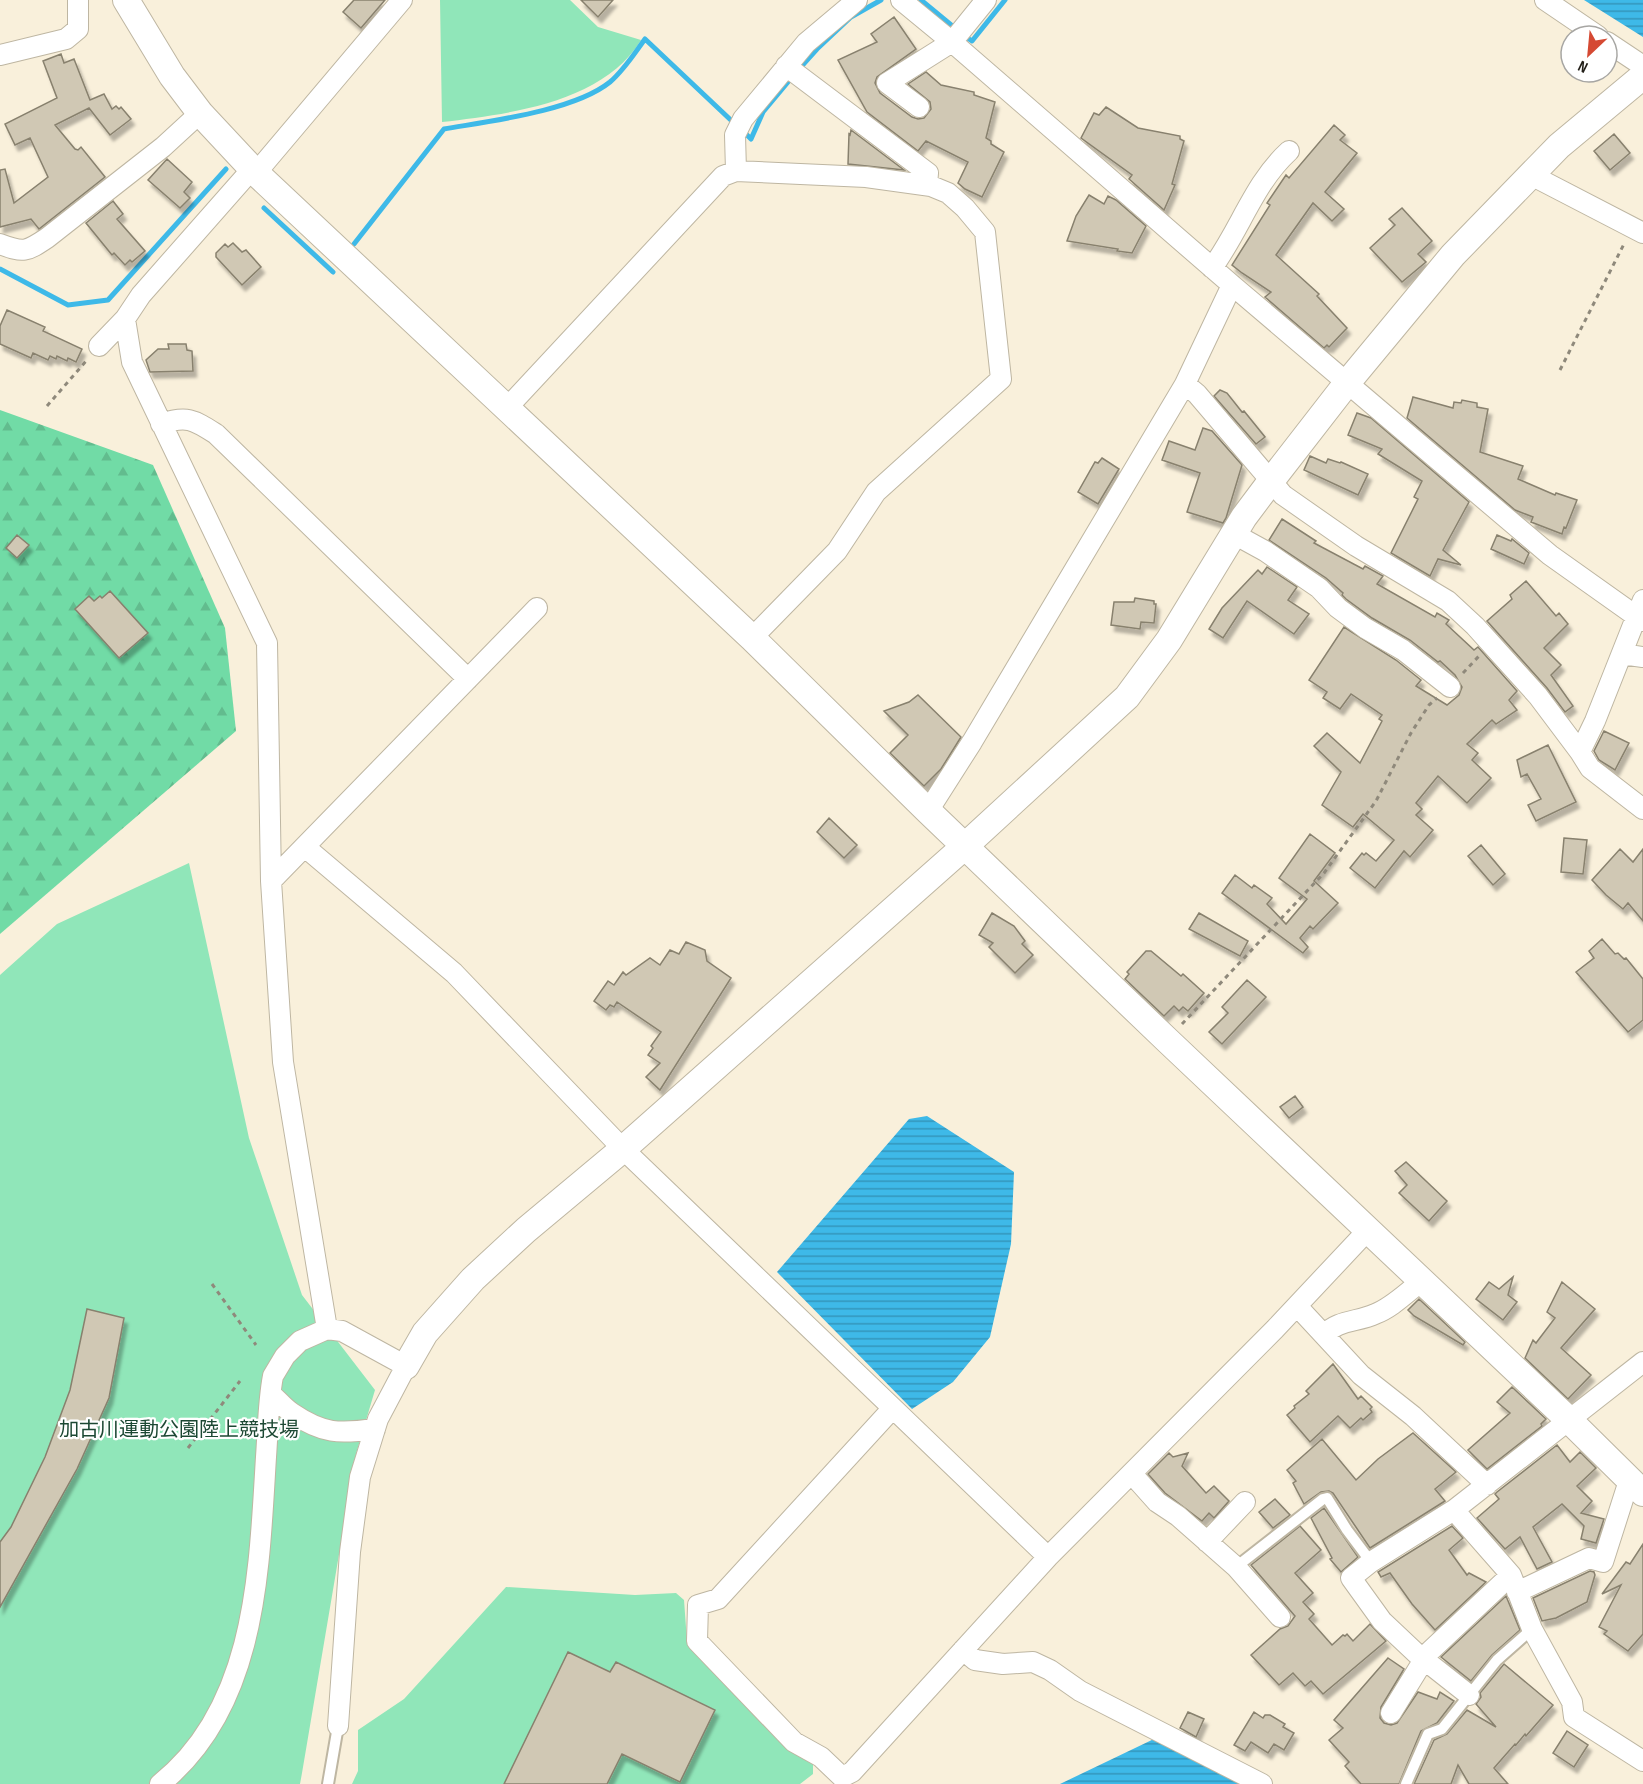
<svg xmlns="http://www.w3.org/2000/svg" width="1643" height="1784" viewBox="0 0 1643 1784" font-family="'Sofia Sans Condensed','Noto Sans JP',sans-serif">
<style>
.green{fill:#90e6b9}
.forest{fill:url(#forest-firs)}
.water{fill:url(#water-rules)}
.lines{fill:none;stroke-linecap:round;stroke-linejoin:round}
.stream{stroke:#3eb9e8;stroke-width:5}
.building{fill:#d0c8b4;stroke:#88816e;stroke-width:1.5;filter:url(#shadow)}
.service-casing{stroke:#beb6a2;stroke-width:14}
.minor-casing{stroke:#beb6a2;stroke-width:22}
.tertiary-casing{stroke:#beb6a2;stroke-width:28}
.path{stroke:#8f897b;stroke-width:3;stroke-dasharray:4.5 4.5;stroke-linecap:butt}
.service{stroke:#fff;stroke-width:10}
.minor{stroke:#fff;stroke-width:20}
.tertiary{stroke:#fff;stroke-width:26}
.labels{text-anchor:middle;stroke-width:4.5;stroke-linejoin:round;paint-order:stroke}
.park-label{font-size:20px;fill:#1c4833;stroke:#fff}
</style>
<defs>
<pattern id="forest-firs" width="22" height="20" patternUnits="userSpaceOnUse" patternTransform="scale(1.5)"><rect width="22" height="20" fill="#71dba6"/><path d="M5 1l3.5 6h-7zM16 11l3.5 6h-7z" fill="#62bc8e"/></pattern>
<pattern id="water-rules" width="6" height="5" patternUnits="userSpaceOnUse" patternTransform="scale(1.5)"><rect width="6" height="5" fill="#3eb9e8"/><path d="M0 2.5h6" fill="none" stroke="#3496bb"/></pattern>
<filter id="shadow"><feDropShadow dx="3.5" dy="6" stdDeviation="1.5" flood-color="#0004"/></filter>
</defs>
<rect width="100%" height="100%" fill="#f9f0db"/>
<path class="green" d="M440,0H570L598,27L641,40C603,103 509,114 442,122Z
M189,863L249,1138L302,1295L375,1390L356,1454L302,1773L300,1784H0V975L57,924Z
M506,1587L635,1595L676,1593L684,1600L687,1641L790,1748L813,1763V1774L800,1784H352L358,1771V1730L404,1699Z"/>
<path class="forest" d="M0,410L153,465L225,628L236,731L0,934Z"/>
<path class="water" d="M1584,0H1643V37Z
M927,1116L1014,1172L1011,1244L990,1337L953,1382L912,1409L777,1272L909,1119Z
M1156,1738L1243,1784H1060Z"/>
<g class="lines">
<path class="stream" d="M921,0L956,29
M963,35L972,41L1005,0
M799,69L817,49L851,17L881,0
M742,130L751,139L763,112L793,76
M264,208L333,272
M354,244L444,129C490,121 574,111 610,82C624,70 634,54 645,39L735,124
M0,269L68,305L108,300L226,169"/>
</g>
<path class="building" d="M354,0H385L361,28L343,12Z
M581,0H613L598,17Z
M894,17L916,49L877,77L875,83L880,93L912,117L918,119L924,118L931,109L930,102L908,84L926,72L941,85L974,92V95L995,102L986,138L991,141V144L1004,152L982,197L965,189L958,183L968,162L926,141L918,151L867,112L838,60L877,42L871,34Z
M61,54L64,63L74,59L90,100L104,94L112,109L116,106L119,109L121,107L131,119L110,135L89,108L55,125L75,149L78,150L81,147L105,177L39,229L31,219L0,227V170L5,169L14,203L48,177L30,138L15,145L5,124L57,98L43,61Z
M1106,107L1138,128L1180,136V139L1184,141L1172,184L1175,185L1164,210L1129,179L1132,175L1081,138L1094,113L1099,115Z
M1334,125L1345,135L1340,140L1357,153L1325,192L1344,209L1332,221L1313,203L1276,255L1319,294L1317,296L1347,328L1329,347L1327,345L1324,348L1265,297L1271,292L1242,273L1232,265L1270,205L1267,203L1286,175L1289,178Z
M851,130L904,170L848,164L849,134L850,135Z
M1614,134L1630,153L1610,170L1594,151Z
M167,159L192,182L184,192L190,198L180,208L148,180Z
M1089,195L1104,204L1108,196L1116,200L1146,226L1132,253L1117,251L1118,249L1067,241L1076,216Z
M113,201L123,214L117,219L145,251L132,262L130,260L125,265L114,253L112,255L86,223Z
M1402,208L1432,241L1418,254L1426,262L1402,282L1370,248L1395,225L1389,219Z
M233,243L242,252L246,250L261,267L242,285L216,257V253L225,244L228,247Z
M7,310L45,327L43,331L82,349L76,362L68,358L67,361L57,356L56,359L50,356L48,360L33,353L31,358L0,344V326Z
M168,344H186L187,350L192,351L193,371L150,372L146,360L158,349H169Z
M1220,390L1227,393L1242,412L1244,411L1265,437L1256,444L1214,396Z
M1413,397L1453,408L1454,402L1461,403L1462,400L1477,403V407L1488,409L1480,452L1523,466L1518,479L1555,495L1556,493L1577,500L1566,528L1564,527L1562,534L1531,522L1533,517L1515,510L1407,418Z
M1357,413L1371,418L1469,502L1443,550L1461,565L1438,559L1430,576L1391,553L1418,499L1414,497L1422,481L1378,454L1382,449L1348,435Z
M1203,428L1212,431L1242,465L1226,518L1223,523L1187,512L1200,473L1162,460L1169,441L1195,450Z
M1310,456L1326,463L1328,459L1340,463L1341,462L1368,474L1358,495L1304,470Z
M1102,458L1119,469L1098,504L1078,492L1095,462L1098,463Z
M1282,519L1316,541L1314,543L1363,569L1365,566L1383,576L1377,584L1435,617L1437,613L1449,620L1446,624L1474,650L1478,647L1517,691L1509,700L1517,710L1496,724L1492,720L1467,744L1478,753L1472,760L1491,778L1467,803L1438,776L1416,803L1422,809L1416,815L1433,830L1410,857L1404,851L1375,888L1350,868L1362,853L1364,855L1366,853L1376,861L1394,840L1363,814L1353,827L1322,805L1341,772L1314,746L1327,733L1360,763L1382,721L1379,719L1382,715L1351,694L1340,709L1323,698L1327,692L1309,680L1344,627L1396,660L1421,680L1416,686L1447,705L1459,695L1462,687L1455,675L1440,661L1438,662L1410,640L1372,618L1346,599L1342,595L1343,593L1326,578L1269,540Z
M17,535L29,545L17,558L6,548Z
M1497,535L1511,541L1512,539L1529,553L1524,564L1491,549Z
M1267,567L1297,587L1288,600L1309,614L1294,634L1247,601L1223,638L1209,629L1222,608L1258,570L1262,574Z
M1526,581L1556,616L1559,613L1568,624L1544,648L1561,665L1551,675L1573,706L1565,712L1547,688L1487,621L1512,599L1510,595Z
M110,591L148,633L119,658L75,609L89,596L94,601L100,596L102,598Z
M1135,598L1154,601V604H1156L1154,623L1141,622L1140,629L1111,625L1114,602H1134Z
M918,695L961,737L941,769L924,786L890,753L908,735L884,711L909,702Z
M1604,731L1629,743L1615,770L1599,760L1594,751Z
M1548,745L1576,802L1536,821L1528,805L1541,799L1527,774L1521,777L1517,760Z
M829,818L857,845L844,858L817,832Z
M1310,834L1335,853L1314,881L1338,903L1313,929L1310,926L1300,938L1308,947L1303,953L1222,893L1235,875L1252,888L1254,885L1272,898L1267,904L1286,924L1307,899L1279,878Z
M1564,838L1587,840L1583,874L1561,872Z
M1481,845L1505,874L1493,885L1468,856Z
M1620,849L1633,862L1643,849V921L1628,903L1623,909L1606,895L1592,880Z
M992,913L1014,926L1025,941L1022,944L1033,955L1015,973L989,947L993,943L979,935Z
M1199,913L1248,941L1240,956L1189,929Z
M1602,939L1615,954L1618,953L1624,959L1626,958L1643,979V1020L1628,1032L1576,972L1594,958L1589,951Z
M686,942L705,950L707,961L731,978L660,1090L646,1077L660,1063L648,1055L653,1048L651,1046L661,1032L617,1002L614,1007L610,1005L606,1010L594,1001L608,981L614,985L623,972L626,975L650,958L660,965L670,950L679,954Z
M1146,951H1151L1181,976L1183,974L1204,993L1188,1011L1183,1007L1179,1011L1174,1006L1164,1016L1125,979L1129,974L1127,972Z
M1247,980L1266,997L1222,1044L1209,1032L1228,1013L1222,1007Z
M1295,1096L1303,1107L1289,1118L1280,1107Z
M1406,1162L1447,1201L1429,1221L1399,1193L1407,1185L1395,1171Z
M1513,1277L1508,1295L1517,1302L1503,1320L1476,1299L1489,1282L1499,1289Z
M1562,1282L1595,1309L1561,1348L1591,1375L1568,1399L1525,1358L1533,1340L1536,1343L1555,1318L1547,1312Z
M1419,1299L1465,1342L1463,1345L1414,1316L1408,1310Z
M87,1309L124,1318L109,1398L77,1469L0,1607V1542L11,1527L45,1457L70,1390Z
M1333,1364L1358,1399L1361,1396L1372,1407L1370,1409L1372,1412L1363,1420L1361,1418L1350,1428L1338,1416L1310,1442L1287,1415L1295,1408L1294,1406L1309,1394L1306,1391Z
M1512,1387L1546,1419L1541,1424L1542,1426L1487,1469L1468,1450L1510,1413L1497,1402Z
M1413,1433L1456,1472L1435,1489L1445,1501L1370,1548L1333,1493L1329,1491L1321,1492L1304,1504L1293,1483L1296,1481L1287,1470L1322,1439L1356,1480L1378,1459Z
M1557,1445L1570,1462L1580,1452L1596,1468L1577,1486L1592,1501L1581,1513L1604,1519L1596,1543L1581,1539L1584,1526L1562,1504L1533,1527L1552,1562L1537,1569L1520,1537L1505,1549L1477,1518L1499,1499L1495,1494L1497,1492Z
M1169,1453L1173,1457L1188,1453L1182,1466L1206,1493L1214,1486L1229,1501L1214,1518L1209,1513L1202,1521L1165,1493L1148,1474Z
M1275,1499L1290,1515L1273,1528L1259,1512Z
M1324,1508L1358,1557L1341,1572L1330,1559L1332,1558L1311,1518Z
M1300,1526L1321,1550L1295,1573L1313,1593L1303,1602L1314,1614L1309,1619L1332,1645L1343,1635L1345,1636L1347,1634L1353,1641L1370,1624L1386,1641L1323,1694L1311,1681L1305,1686L1293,1673L1279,1685L1251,1655L1280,1629L1288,1626L1295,1616L1251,1565Z
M1452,1526L1463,1538L1449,1550L1467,1575L1469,1573L1486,1582L1435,1630L1412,1604L1390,1573L1381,1577L1378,1572Z
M1643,1544V1634L1628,1651L1604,1634L1607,1631L1599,1627L1621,1585L1602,1594L1626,1562L1630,1564Z
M1590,1571L1594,1572L1595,1575L1587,1602L1556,1618L1542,1621L1533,1598Z
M1506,1596L1520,1630L1492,1655L1471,1681L1441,1657Z
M568,1652L610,1672L616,1662L715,1710L680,1782L622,1754L607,1784H504Z
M1388,1658L1404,1669L1381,1707L1380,1718L1384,1723L1391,1725L1397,1723L1418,1692L1437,1699L1440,1692L1454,1701L1437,1723L1421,1731L1399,1784H1361L1345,1766L1349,1762L1329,1740L1343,1728L1334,1720Z
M1504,1664L1553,1705L1526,1736L1525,1734L1516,1745L1515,1744L1494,1768L1508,1784H1469L1458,1765L1451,1784H1414L1434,1740L1447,1734L1467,1710L1496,1727L1476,1704L1481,1697L1480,1693Z
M1188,1712L1204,1719L1196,1737L1180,1728Z
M1254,1712L1263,1718L1265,1715H1270L1285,1724L1283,1727L1294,1733L1284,1750L1274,1744L1268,1753L1251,1742L1245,1751L1234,1745Z
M1567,1731L1588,1745L1574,1767L1553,1753Z"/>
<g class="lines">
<defs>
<path id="service" d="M1236,1567L1323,1499L1327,1498L1347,1530L1371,1562
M328,1784L338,1726
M1406,1784L1428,1734L1442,1729L1497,1660L1532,1629"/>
<path id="minor" d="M901,0L952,42L1232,285L1458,477L1550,555L1643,621
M1545,0L1598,36
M1607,42L1643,66
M0,55L66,39L78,29V0
M786,66L928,173L927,185
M919,107L887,83L952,42L986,0
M252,169L141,295L125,319L132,362L267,643L271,881L283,1062L327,1329
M736,171L866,177L931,186L948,193L965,208L985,232L1001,379L876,492L837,551L752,638
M256,173L402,0
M1531,175L1643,233
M0,244C24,253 26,252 47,238L163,147L200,113
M1212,268C1240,230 1254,183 1289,151
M99,346L125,319
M1185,384L1197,394L1283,495L1356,546L1448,601L1475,626L1538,696L1580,752L1590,768L1643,809
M506,409L723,176L736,171L735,135L743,119L806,43L857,0
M161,424C187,415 194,420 216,434L468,679
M1234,534L1265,551L1319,588L1338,608L1365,628L1403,650L1450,687
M1622,654L1643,657
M1580,752L1595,721L1643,600
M928,811L972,742L1185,384L1232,285
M305,847L454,973L623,1149L1048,1557
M271,881L537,608
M1297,1306L1361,1375L1413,1416L1487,1485
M1324,1335C1337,1320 1358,1322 1375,1314C1393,1307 1407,1292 1422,1281
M1643,1362L1454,1510L1511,1575L1532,1629L1572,1702L1574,1717L1643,1761
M271,1394C278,1400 284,1408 292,1413C323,1434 339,1434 375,1429
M892,1409L718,1599L698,1605L697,1641L794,1742L821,1757L842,1777L852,1772L1048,1557L1275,1329L1368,1230
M1132,1474L1157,1502L1178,1516L1236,1567L1280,1617
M1454,1510L1371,1562L1351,1578L1382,1621L1417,1654L1469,1695
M1207,1542L1245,1502
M1517,1592L1589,1558L1603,1562L1626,1490L1630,1481
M963,1650L975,1660L1003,1664L1033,1662L1050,1670L1080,1691L1262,1784
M1391,1713L1428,1653L1511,1575
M160,1784C257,1707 259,1570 266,1457C268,1430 268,1402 273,1376L285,1356L300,1341L327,1329L342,1331L406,1366L378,1419L360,1477L350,1552L338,1726"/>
<path id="tertiary" d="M126,0L172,76L200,113L256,173L752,638L928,811L1167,1040L1570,1421L1643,1493
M406,1366L425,1333L473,1279L526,1230L623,1149L965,846L1127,697L1169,640L1244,517L1271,481L1347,383L1453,255L1559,146L1643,76"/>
</defs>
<use href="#service" class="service-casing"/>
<use href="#minor" class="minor-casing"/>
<use href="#tertiary" class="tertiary-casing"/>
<path class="path" d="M1560,370L1625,242
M47,406L87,360
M1463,673L1479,656
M1182,1024L1324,873L1376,801L1411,733L1429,705L1437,698
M212,1284L256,1345
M188,1448L240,1381"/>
<use href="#service" class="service"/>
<use href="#minor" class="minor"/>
<use href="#tertiary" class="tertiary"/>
</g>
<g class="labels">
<g class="park-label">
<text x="179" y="1436">加古川運動公園陸上競技場</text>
</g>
</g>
<g transform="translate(1589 54) rotate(206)"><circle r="28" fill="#ffffff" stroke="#a7a6a3" stroke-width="1.5"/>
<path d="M0-4.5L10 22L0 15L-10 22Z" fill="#d54933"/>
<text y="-9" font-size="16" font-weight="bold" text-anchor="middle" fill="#232019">N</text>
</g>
</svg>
